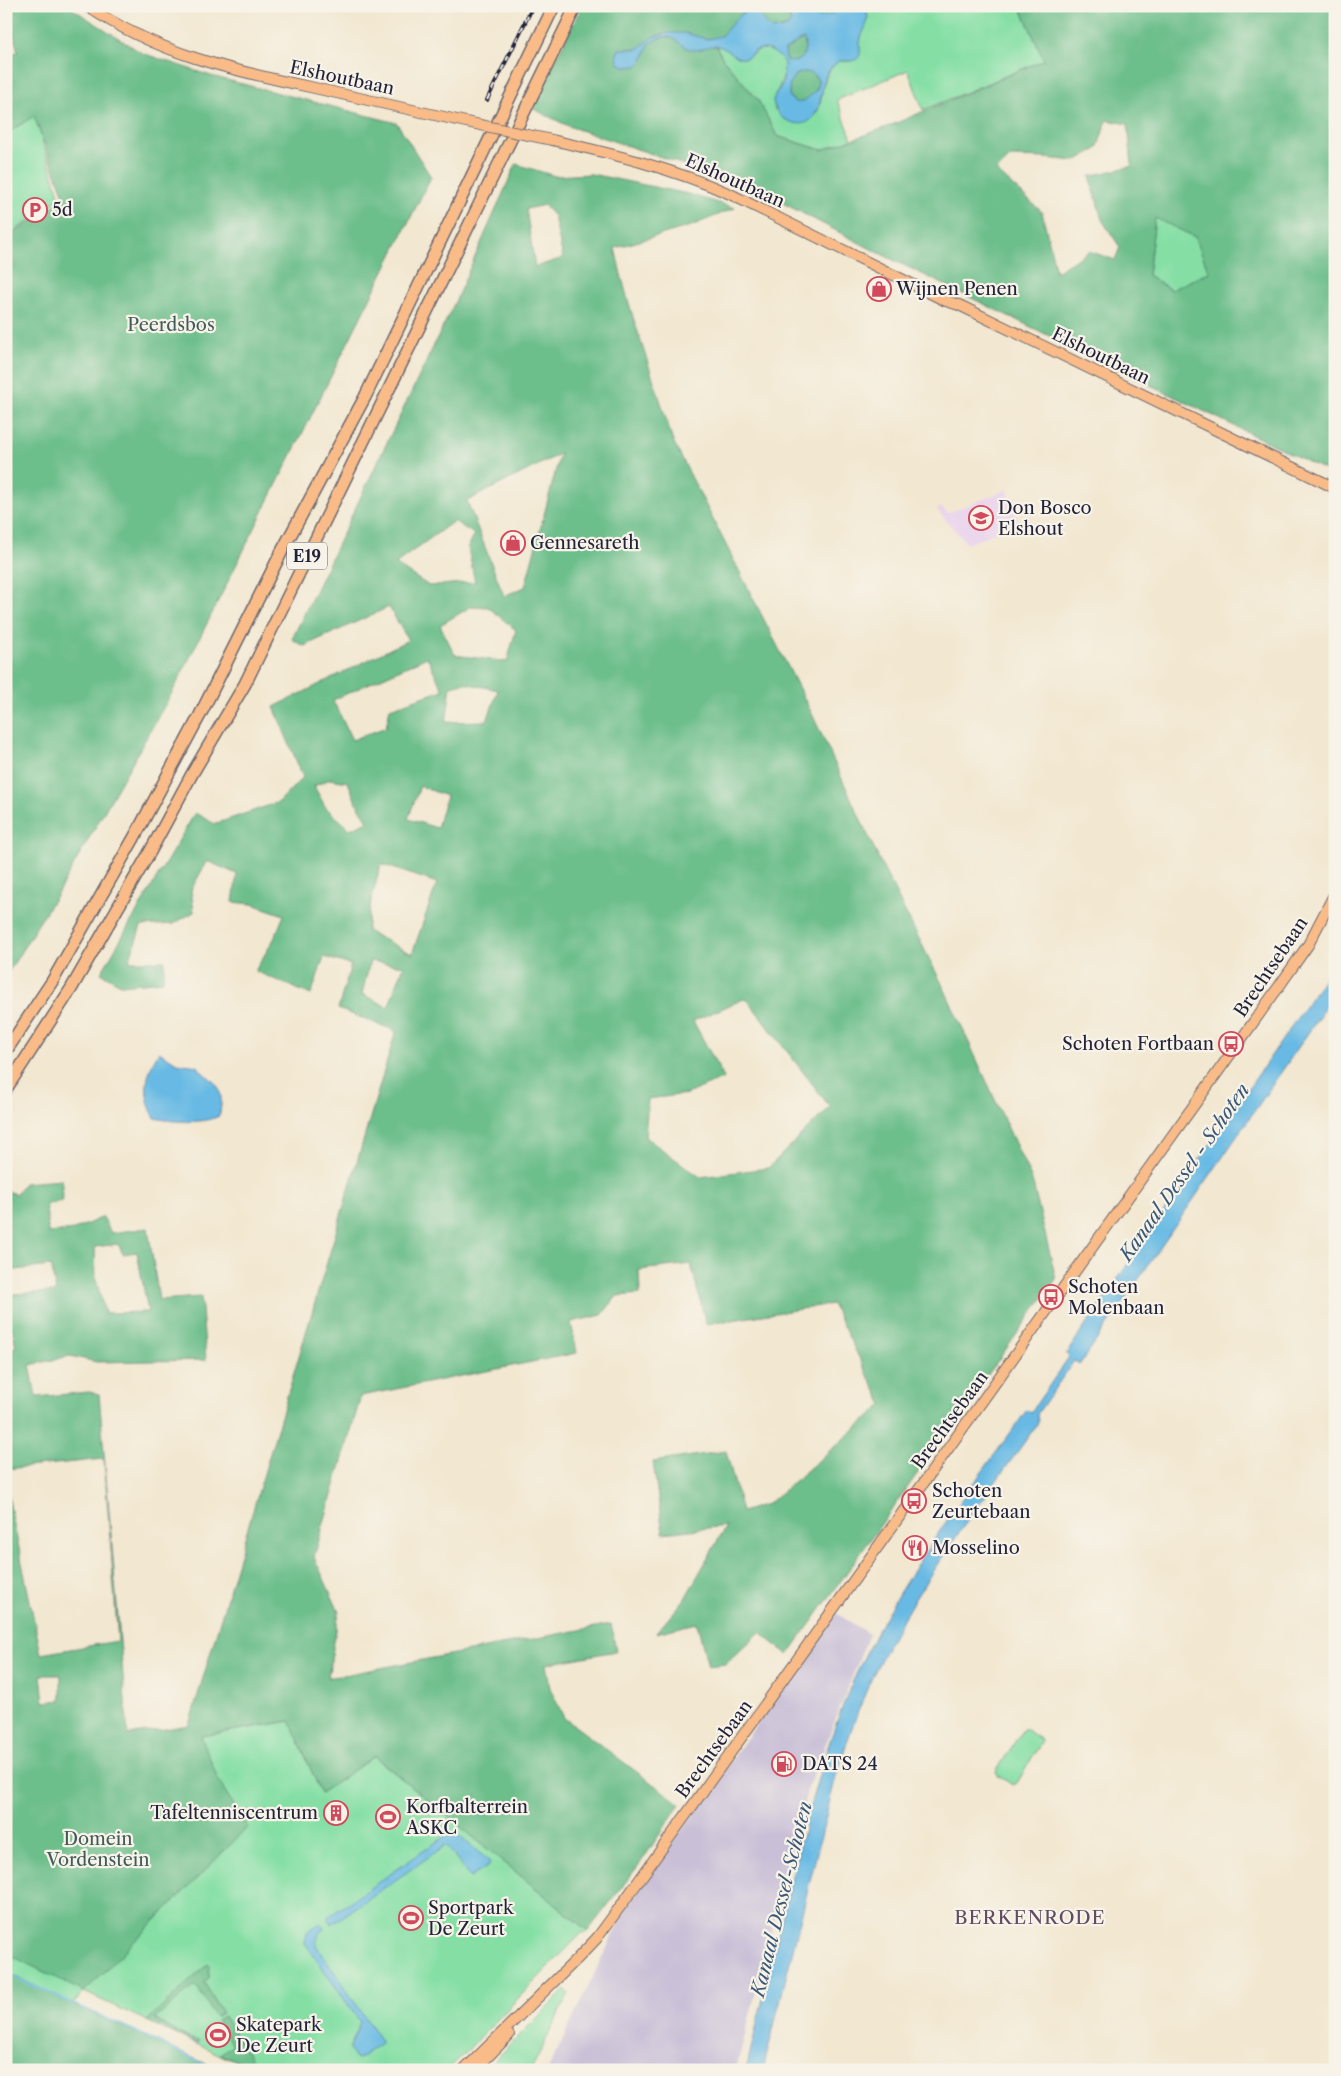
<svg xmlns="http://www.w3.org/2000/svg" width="1341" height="2076" viewBox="0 0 1341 2076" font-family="'Libre Caslon Text',serif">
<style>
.built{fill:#e9d1ed}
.industrial{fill:#c9bfd7}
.green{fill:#85dfa5;stroke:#548070}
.forest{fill:#6cbe8a;stroke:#477062;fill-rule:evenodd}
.water{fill:#68bae4;stroke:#456e90;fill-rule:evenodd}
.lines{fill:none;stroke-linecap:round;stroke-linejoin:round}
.stream{stroke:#68bae4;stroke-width:2}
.major-casing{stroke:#6b676f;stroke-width:12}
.highway-casing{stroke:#6b676f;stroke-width:14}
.major{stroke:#f9bc89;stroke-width:10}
.highway{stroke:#f9bc89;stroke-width:11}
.rail-casing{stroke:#22223b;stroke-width:4}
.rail{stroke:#f7f3e8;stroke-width:2;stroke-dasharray:5.5;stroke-linecap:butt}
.major-bridge-casing{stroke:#6b676f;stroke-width:12;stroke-linecap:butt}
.major-bridge{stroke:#f9bc89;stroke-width:10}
.labels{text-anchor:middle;stroke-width:4.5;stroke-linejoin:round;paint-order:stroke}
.shield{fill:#f7f3e8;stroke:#62616f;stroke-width:1}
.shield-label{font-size:16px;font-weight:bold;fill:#22223b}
.street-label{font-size:18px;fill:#22223b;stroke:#f7f3e8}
.poi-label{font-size:18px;fill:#22223b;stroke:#f7f3e8;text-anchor:start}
.park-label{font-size:18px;fill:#405b5b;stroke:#f7f3e8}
.water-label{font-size:19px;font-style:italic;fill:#3a5776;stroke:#f7f3e8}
.neighbourhood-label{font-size:19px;letter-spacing:1px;fill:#614c63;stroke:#f7f3e8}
</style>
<rect width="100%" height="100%" fill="#f7f3e8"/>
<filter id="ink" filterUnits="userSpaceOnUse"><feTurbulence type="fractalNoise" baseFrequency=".02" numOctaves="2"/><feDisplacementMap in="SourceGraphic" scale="10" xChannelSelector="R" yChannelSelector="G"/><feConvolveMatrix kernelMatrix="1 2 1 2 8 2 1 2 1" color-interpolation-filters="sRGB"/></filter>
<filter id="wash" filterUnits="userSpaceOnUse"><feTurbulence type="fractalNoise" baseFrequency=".0096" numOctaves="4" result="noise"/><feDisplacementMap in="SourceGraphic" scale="20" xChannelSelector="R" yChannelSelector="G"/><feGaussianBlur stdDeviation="1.12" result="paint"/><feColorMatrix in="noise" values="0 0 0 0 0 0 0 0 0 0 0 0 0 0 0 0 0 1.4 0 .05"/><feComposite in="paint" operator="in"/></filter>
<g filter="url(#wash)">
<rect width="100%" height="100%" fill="#f2e7d0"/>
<path class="built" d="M1007,490L1019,523L967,544L937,510L941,507L947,513Z"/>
<path class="industrial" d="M836,1613L869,1634L807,1791L736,2070H548L626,1908Z"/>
<path class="green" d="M812,6H840L832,14L821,17L811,12L806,7Z
M863,6H883L888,10L891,6H1020L1044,60L923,110L908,70L837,100L852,139L822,150L777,136L758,100L723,59L716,46L723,47L737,57C740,57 745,57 748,56C754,55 756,50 762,49C767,49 773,51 777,54C794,66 778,87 773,100L775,110L818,111C824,92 821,74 839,61H851L860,53C860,49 859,44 860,40C863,28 874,19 863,6Z
M34,114L60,198L6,237V133Z
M1155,217L1195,237L1209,272L1171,290L1148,275Z
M291,1721L321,1793L374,1756L588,1931L585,1934L583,1932L448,2070H253L84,1992L6,2070V1776L201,1736Z
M1023,1729H1026L1042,1741L1017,1783L1013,1785L998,1776L996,1772Z
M565,1990L569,1993L531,2070H485Z"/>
<path class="forest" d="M6,6H68L142,53L211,76L397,123L431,177L174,689L63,884L6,976V238L65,198L34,116L6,134V55L18,52Z
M582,6H788L787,11L791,22L787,27L772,30L766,25L758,12C738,4 734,33 718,37C697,43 675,27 653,37C648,40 644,46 638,49L631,48L617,54L618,63L626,67L637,66L643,60L649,44C656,39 667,34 676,39C679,40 681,45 685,46C696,50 706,46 716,46L723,59L758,100L777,136L822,150L887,127L1044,60L1020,6H1335V475L877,252L777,200L670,160L568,126L532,108ZM1107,120L1128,124L1132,166L1090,176L1102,220L1120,247L1115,260L1089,251L1056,272L1042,212L996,171L1011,157L1045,158L1075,161L1097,149ZM1155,218L1195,237L1209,272L1171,290L1148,275Z
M804,39C807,49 804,59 793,62L786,60L785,50L800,40Z
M806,72L811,73L818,79C821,93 796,114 789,95C789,82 792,73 806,72Z
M516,164L555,176L591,174L688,194L735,208L691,226L615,248C628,313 654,375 672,439L812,714L885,872L944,988L1002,1115L1032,1180L1056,1279L788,1655L760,1632L726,1664L708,1666L697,1623L656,1633L684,1600L726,1526L663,1533L653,1462L726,1451L742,1512L769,1503L883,1405L832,1304L706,1324L691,1264L639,1270L640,1294L617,1296L602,1315L571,1322L577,1353L361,1396L314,1557L339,1612L328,1678L611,1624L616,1651L546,1664L550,1688L564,1718L680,1804L641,1862L588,1931L374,1756L321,1793L290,1721L201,1736L219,1782L248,1827L84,1992L6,1953V1486L41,1654L118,1641L104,1459L6,1469V1349L16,1347L12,1328L6,1329V1280L10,1294L56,1292L51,1266L6,1271V1226H8L6,1191L16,1194L24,1183L62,1180V1201L46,1204L48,1233L74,1230L103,1217L111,1233L148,1228L159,1300L201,1297L206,1360L97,1362L70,1356L30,1365L36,1397L89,1392L99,1394L128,1735L189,1725L396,1031L338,1009L351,965L324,957L311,995L255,971L274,939L284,915L252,904L233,902L237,874L207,861L191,890L194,912L173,924L141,926L129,961H165L163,981L122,985L101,973L195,813L215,824L279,802L303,777L274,707L408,640L389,607L304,646L292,639L455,302ZM544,205L554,216L563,258L535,267L526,209ZM560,454L525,587L504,596L467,501ZM454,521L474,534L468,548L475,582L429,586L395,564ZM472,606L488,607L516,630L507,662L455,655L440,625ZM427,657L443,690L390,708L386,727L352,740L333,700ZM464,683L498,690L487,721L446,722L451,686ZM330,779L348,782L356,802L368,821L350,829L326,808L314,786ZM420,786L446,796L437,828L408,819ZM381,864L437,883L412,954L367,931L371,901ZM370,961L404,966L388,1007L362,994ZM746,998L830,1107L768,1168L700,1177L645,1137L648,1099L687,1094L724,1078L693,1021ZM118,1244L123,1254L137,1252L148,1312L105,1313L96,1280L95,1247ZM41,1675H61V1700L44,1702Z
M208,1964L210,1966L209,1978L204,1982L222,2013L215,2017L197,1987L194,1986L156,2018L157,2021L189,2038L199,2041L197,2044L147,2021Z
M6,1972L76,2006L220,2070H6Z
M224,2016L256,2067L254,2070L220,2054L232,2045L217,2020Z"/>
<path class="water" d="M788,6H805L811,12L821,17L832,14L840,6H863C875,20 861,29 860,43C859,48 862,54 858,58C853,63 845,60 839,61C834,65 829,69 826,75C819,93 822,135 788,121C779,117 775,110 773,100L783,82L784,63C779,55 768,46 758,50C751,52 749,60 741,58C733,57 728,49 721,47C711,43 704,50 695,50C676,49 676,25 649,44L643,60L637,66L626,67L618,63L617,54L619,49H638L653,37L668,33H685L707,39L721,36L741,14L747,11L758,12L766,25L772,30L787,27L791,22L787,11ZM804,39C807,49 804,60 793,62L786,60L785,50L800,40ZM806,72L811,73L818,79V88C811,96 796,112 789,95C789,82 792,73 806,72Z
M1335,963V994L1087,1354L1080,1364L1074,1361L1037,1414L1038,1423C981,1504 917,1583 874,1673C859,1706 847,1741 836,1776L763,2070H746C760,2011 774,1952 788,1893C808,1810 829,1727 868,1649C910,1565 972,1487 1027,1410L1031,1412L1069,1357L1066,1354Z
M159,1052L177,1063L198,1066C202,1074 207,1075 213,1081C223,1089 222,1106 219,1116C204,1124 171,1122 155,1118C142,1096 145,1073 159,1052Z
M451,1832H454L489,1861L490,1865L470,1878L446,1845L332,1924L328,1917Z
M320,1923L324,1929L319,1933L316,1945L381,2041V2043L358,2059L354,2058L349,2049L360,2022L305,1943L307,1932Z"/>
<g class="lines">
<path class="stream" d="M6,1974L133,2030L214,2070"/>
</g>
</g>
<g filter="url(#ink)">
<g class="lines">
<defs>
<path id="major" d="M87,6C156,53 230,70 310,87C362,99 414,110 466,122
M552,140C613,154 672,168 730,194L946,301L959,305L1335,488
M464,2070L577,1959L597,1938L625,1900L1280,985L1308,945L1335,893
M475,2070L509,2035"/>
<path id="highway" d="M6,1051L53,980L134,838L200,715L282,551L365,397L554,6
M6,1089L71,989L151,850L192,774L245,684L576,6"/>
</defs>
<use href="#major" class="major-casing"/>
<use href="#highway" class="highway-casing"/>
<use href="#major" class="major"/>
<use href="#highway" class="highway"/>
<defs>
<path id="rail" d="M487,100L533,6"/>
</defs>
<use href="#rail" class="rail-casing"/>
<use href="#rail" class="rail"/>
<defs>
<path id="major-bridge" d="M466,122L552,140"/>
</defs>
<use href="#major-bridge" class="major-bridge-casing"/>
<use href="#major-bridge" class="major-bridge"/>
</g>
</g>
<defs>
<symbol id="parking-ring" viewBox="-11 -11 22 22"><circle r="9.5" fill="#f7f3e8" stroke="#d1495b" stroke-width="1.5"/><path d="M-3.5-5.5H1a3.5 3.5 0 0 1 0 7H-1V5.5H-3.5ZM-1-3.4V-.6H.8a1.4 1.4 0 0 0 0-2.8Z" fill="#d1495b"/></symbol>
<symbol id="shop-ring" viewBox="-11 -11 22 22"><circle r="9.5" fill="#f7f3e8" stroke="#d1495b" stroke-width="1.5"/><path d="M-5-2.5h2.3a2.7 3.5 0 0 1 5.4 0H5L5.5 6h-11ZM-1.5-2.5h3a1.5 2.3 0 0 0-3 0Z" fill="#d1495b"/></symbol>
<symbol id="school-ring" viewBox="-11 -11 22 22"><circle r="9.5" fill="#f7f3e8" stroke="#d1495b" stroke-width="1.5"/><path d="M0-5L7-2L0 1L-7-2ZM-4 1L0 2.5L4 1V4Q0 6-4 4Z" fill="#d1495b"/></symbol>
<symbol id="bus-ring" viewBox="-11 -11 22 22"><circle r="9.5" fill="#f7f3e8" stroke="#d1495b" stroke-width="1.5"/><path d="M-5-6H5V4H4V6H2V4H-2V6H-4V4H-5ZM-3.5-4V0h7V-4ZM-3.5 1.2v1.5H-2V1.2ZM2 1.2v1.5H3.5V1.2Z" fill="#d1495b"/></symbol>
<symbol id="restaurant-ring" viewBox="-11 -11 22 22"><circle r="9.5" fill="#f7f3e8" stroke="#d1495b" stroke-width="1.5"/><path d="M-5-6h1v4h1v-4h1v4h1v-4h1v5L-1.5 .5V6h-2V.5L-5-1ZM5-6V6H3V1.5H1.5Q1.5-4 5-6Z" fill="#d1495b"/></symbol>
<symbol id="fuel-ring" viewBox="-11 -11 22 22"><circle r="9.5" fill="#f7f3e8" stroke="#d1495b" stroke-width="1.5"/><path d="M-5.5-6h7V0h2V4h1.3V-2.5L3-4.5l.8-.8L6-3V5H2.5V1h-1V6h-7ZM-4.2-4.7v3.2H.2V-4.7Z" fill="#d1495b"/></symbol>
<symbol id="building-ring" viewBox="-11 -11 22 22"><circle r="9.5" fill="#f7f3e8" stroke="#d1495b" stroke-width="1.5"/><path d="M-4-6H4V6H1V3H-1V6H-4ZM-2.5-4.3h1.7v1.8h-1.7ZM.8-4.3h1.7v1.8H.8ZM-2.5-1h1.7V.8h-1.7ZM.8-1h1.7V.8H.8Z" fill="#d1495b"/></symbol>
<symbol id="stadium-ring" viewBox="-11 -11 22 22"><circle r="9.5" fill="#f7f3e8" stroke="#d1495b" stroke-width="1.5"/><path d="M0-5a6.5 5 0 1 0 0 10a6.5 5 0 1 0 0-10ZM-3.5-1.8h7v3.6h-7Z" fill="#d1495b"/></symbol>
</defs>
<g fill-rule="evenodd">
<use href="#parking-ring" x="21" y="196" width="28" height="28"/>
<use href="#shop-ring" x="865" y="275" width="28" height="28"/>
<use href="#school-ring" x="967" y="504" width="28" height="28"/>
<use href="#shop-ring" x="499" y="529" width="28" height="28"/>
<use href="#bus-ring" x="1217" y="1030" width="28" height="28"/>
<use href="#bus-ring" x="1037" y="1283" width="28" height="28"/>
<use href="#bus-ring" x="900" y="1487" width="28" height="28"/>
<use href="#restaurant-ring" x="901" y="1534" width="28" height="28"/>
<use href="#fuel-ring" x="770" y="1750" width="28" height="28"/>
<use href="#building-ring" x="322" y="1799" width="28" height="28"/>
<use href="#stadium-ring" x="374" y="1803" width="28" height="28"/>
<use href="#stadium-ring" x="397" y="1904" width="28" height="28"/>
<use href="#stadium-ring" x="204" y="2021" width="28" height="28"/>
</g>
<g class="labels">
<rect class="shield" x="287" y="542.5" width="40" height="27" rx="4"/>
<g class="shield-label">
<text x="307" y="562">E19</text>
</g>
<g class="street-label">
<text transform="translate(342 78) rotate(12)" y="6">Elshoutbaan</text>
<text transform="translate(735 181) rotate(24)" y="6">Elshoutbaan</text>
<text transform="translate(1101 356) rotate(26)" y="6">Elshoutbaan</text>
<text transform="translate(1271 967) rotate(-56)" y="6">Brechtsebaan</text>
<text transform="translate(950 1420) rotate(-54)" y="6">Brechtsebaan</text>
<text transform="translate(714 1749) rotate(-54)" y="6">Brechtsebaan</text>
</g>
<g class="poi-label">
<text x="52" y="216">5d</text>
<text x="896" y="295">Wijnen Penen</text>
<text x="998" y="514">Don Bosco<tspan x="998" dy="21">Elshout</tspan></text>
<text x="530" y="549">Gennesareth</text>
<text x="1214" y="1050" text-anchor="end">Schoten Fortbaan</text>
<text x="1068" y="1293">Schoten<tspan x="1068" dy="21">Molenbaan</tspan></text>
<text x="932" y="1497">Schoten<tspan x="932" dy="21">Zeurtebaan</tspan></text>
<text x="932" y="1554">Mosselino</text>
<text x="802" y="1770">DATS 24</text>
<text x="406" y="1813">Korfbalterrein<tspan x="406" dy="21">ASKC</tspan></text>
<text x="318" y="1819" text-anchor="end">Tafeltenniscentrum</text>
<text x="428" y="1914">Sportpark<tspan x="428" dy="21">De Zeurt</tspan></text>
<text x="236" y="2031">Skatepark<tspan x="236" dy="21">De Zeurt</tspan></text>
</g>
<g class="park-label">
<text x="171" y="331">Peerdsbos</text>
<text x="98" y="1845">Domein<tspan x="98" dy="21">Vordenstein</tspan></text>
</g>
<g class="water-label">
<text transform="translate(1184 1172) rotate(-55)" y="7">Kanaal Dessel - Schoten</text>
<text transform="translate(781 1899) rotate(-76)" y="7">Kanaal Dessel-Schoten</text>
</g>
<g class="neighbourhood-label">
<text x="1030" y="1924">BERKENRODE</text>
</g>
</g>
<rect width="1341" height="2076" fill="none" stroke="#f7f3e8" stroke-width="25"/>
</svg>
